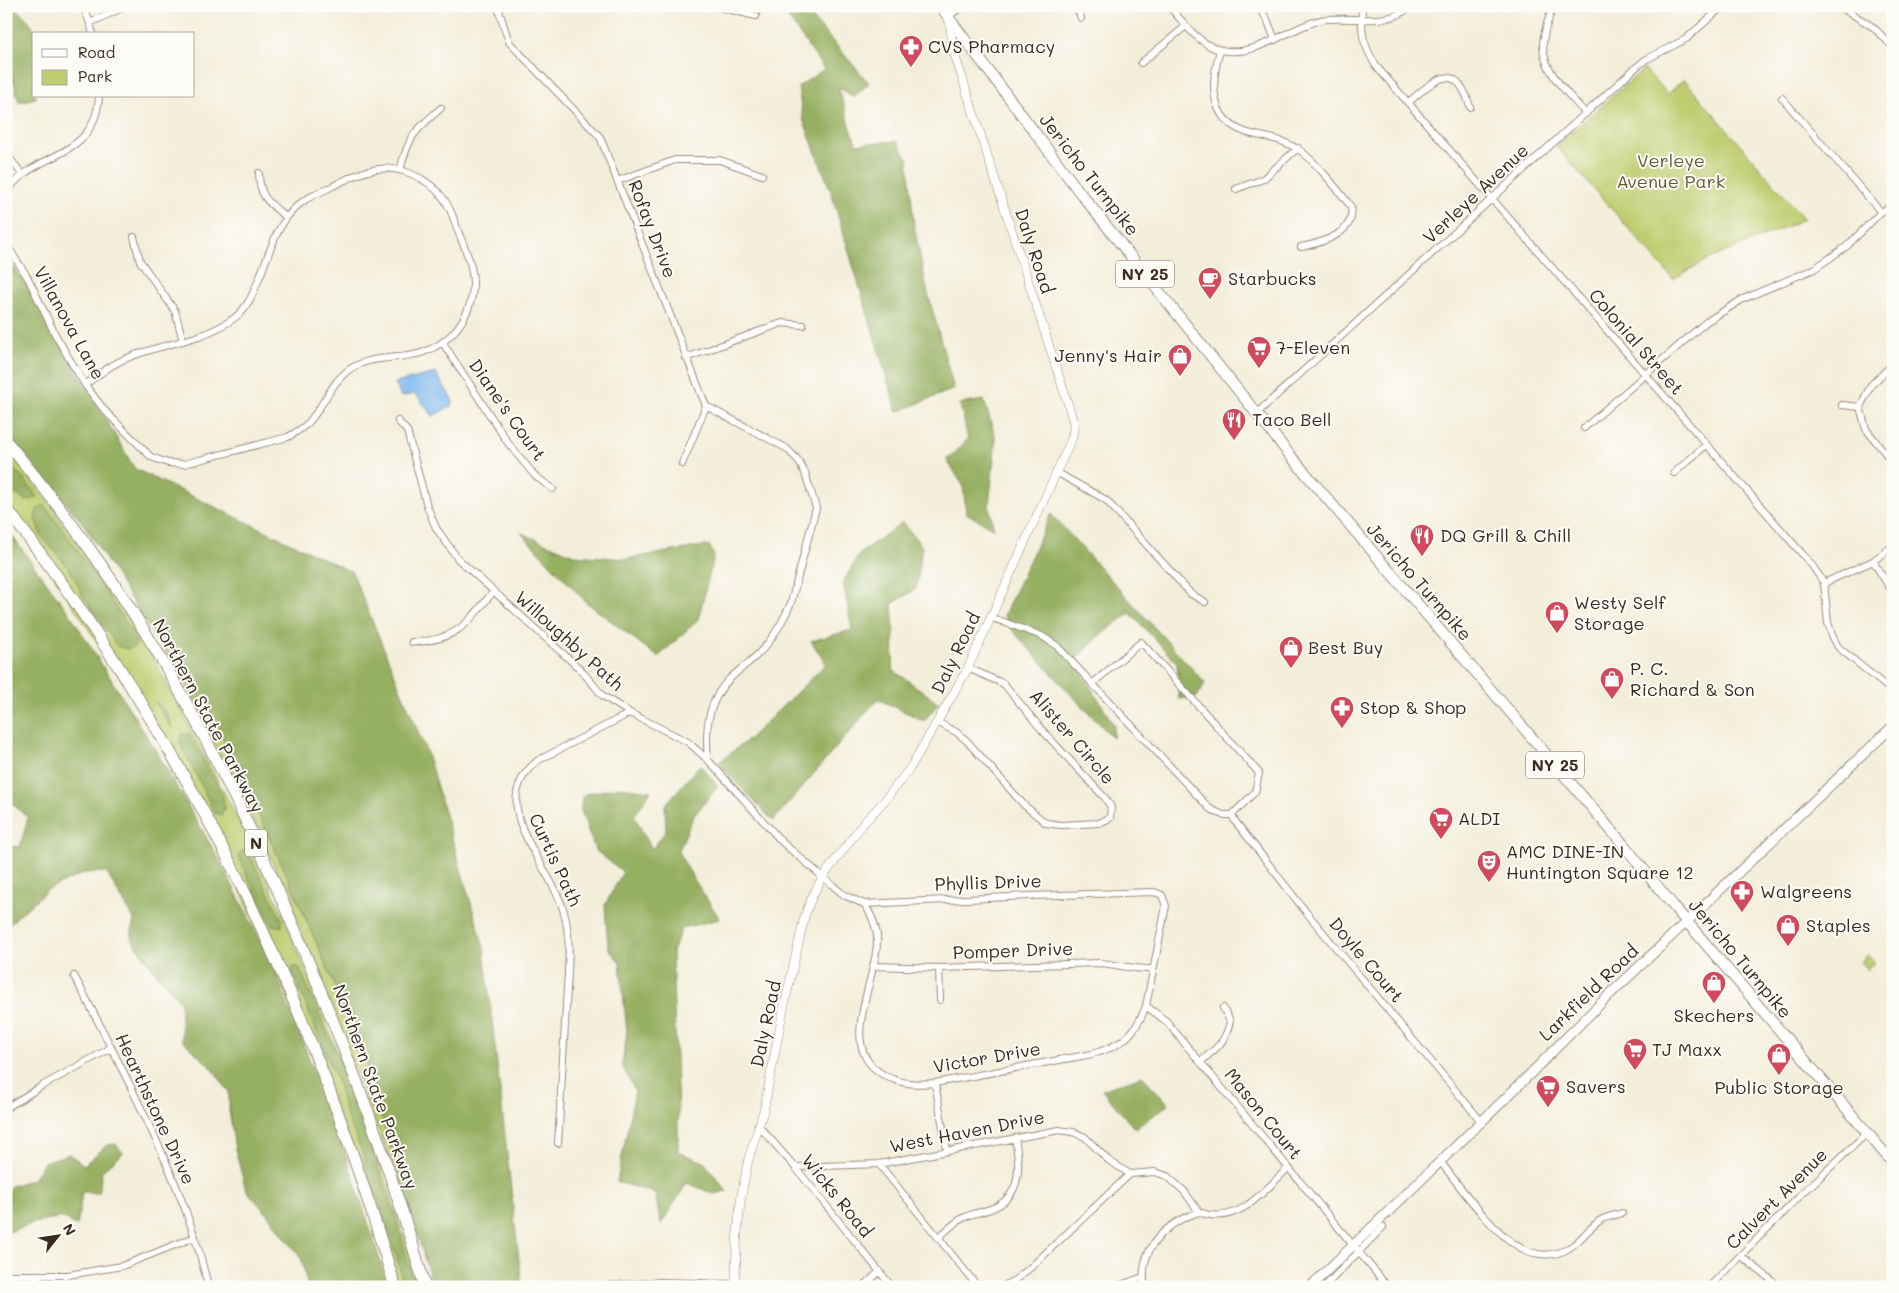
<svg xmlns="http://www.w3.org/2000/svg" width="1899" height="1293" viewBox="0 0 1899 1293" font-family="Mali,sans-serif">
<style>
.green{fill:#becd6f;stroke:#7c7c46}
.forest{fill:#96b062;stroke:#686d40}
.water{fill:#7cb7ee;stroke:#5c7086}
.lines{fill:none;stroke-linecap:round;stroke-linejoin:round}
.minor-casing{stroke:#978c7c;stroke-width:8}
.tertiary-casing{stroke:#978c7c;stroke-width:9}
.secondary-casing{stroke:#978c7c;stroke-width:11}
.primary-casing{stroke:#978c7c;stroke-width:12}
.motorway-casing{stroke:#978c7c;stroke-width:13}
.minor{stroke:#fff;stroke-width:6}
.tertiary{stroke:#fff;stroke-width:8}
.secondary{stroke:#fff;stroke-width:9}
.primary{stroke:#fff;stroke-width:10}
.motorway{stroke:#fff;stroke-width:11}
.labels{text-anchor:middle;stroke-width:4;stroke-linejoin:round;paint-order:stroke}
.shield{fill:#fdfcf7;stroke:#75695f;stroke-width:1}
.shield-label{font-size:16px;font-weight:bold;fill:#3b2a1e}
.poi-label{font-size:18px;fill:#3b2a1e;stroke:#fdfcf7;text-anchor:start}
.park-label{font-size:18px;fill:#625b36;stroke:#fdfcf7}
.street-label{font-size:18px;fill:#3b2a1e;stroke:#fdfcf7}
</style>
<rect width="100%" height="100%" fill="#fdfcf7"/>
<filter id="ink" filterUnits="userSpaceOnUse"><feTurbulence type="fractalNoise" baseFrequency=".02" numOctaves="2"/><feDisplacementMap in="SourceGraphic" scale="10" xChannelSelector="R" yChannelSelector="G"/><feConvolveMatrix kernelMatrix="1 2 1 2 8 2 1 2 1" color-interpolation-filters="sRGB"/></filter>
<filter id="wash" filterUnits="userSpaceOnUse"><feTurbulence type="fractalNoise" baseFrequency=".0096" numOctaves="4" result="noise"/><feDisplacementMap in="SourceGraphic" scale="20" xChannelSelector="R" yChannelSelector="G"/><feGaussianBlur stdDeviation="1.12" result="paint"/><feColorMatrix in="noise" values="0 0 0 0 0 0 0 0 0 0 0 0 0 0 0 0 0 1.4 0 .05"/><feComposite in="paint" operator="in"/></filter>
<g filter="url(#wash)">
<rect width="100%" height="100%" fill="#f3eed9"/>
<path class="green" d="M1644,69L1668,94L1684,79L1804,219L1705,261L1673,279L1556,146Z
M6,449L47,500L147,646L245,832L282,912L352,1088L390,1192L420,1287H397L356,1156L201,799L6,504Z
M200,709L216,723L291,884L360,1044L410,1212L285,890L244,800L206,729Z
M1867,955L1875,962L1867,970L1860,963Z"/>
<path class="forest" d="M6,6H13L29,21L37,34H34V96H36V98L19,102L6,52Z
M780,6H800L808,13L869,83L854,97L838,87L856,144L897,141L908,158L914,226L927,290L954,389L897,412L831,192L803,119L798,87L824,69Z
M6,258L23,279L135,469L352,572L427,753L484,948L522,1287H433L360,1044L291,884L216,723L200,709L85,526L6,433Z
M984,400L996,439L989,505L994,529L966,513L963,485L946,459L952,456L968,439L960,404Z
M6,465L22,476L37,497L27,501L12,492L6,486Z
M44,505L70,540L132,631L136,639V645C130,651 125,649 117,646L83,596L70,569L42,537L35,519L37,510Z
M1051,514L1205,683L1197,697L1179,699L1177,663L1130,613L1101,635L1075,661L1114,725L1113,738L1066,689L1012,630L1004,615Z
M903,522L922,547L916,589L892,604L894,633L893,670L939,703L924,721L878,699L773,821L718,763L750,738L826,664L811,641L852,630L843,582L860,553Z
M6,528L70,614L159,756L220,861L268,955L320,1086L348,1162L373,1237L388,1287H308L301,1258L264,1210L246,1190L235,1149L229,1110V1092L212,1068L182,1040L180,1001L158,976L131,938L134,919L106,872L84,873L47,890L6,927V846L20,847L28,818L6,798Z
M521,533L574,555L626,559L709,545L714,556L698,620L658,657L586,602Z
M155,702C165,708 170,719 173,730Z
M182,734H189L192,738L222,794L225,807L221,815L215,813L180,743Z
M700,765L718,786L693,817L678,852L695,881L720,919L682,928L672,952L678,1113V1152L704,1162L727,1191L714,1194L687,1183L661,1224L655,1193L617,1182L635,1091L622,1065L627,1032L620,963L608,947L605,905L623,872L595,850L581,811L582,798L585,794L621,787L651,791L634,816L652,849L666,831L665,805Z
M243,850L250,856L282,920V927L272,925L265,914L238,855Z
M293,967H299L345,1074L394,1212L415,1287H404L396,1254L391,1245L377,1195L371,1186L364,1156L346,1115L337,1081L292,971Z
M1142,1076L1169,1104L1135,1129L1102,1090Z
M116,1144L123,1153L102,1171L99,1193L82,1192L77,1226L61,1217L34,1223L9,1232L6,1231V1191L11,1186L33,1179L44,1162L69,1154L84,1165L107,1145Z"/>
<path class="water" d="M436,373L453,401L452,406L433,416L418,397L414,394L401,397L395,383Z"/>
</g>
<g filter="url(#ink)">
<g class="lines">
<defs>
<path id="minor" d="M83,6L90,23L93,34
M499,6V11L509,42L600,137L706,406L786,448L798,460L805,473L816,508L791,603C783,621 774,638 760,652C746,667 726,677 717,696C706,715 706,738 708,760
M715,6L756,16
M1076,6L1081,18
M1169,6C1183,22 1199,45 1221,50C1257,58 1287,28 1321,20C1344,15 1394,28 1409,6
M1258,6L1267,19L1275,40
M1362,6C1361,34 1362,42 1376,66L1811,564L1824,583L1828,623L1832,635L1838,647L1893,692
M1553,6C1549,18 1543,32 1543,45C1543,72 1569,94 1586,114
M1839,6L1873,27L1893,47
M948,17L962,6
M90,23L126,6
M1220,50C1211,81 1208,119 1245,132C1263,138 1278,137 1296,148C1310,155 1341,193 1351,207C1356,233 1322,243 1301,247
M1141,63L1186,26
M1782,98L1881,212
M1408,103C1434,80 1456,58 1470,107
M6,154L23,175
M400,170C409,135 415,131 441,108
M259,173C259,197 269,203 286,217
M617,181L675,160H720L762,175
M1236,189L1263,179L1298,148
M6,195C29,150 95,163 99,96
M134,237L140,261L175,311L183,341
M6,244L28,278L55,334L70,360L85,385L106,412L151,457L168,463L184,464L288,437C295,433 302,429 308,423C324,406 330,383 350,369C370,355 398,360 421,353C457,341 480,305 471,267C469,257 464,246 460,236C455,224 452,210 444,199C427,176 396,163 368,171C355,174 343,181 331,187C323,191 313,195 305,200C280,216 272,245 262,271C255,289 249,308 233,319C202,341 164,343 130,357C113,363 99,374 85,385
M443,343L508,443L535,476L553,489
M686,358L782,323L803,325
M1893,364L1871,385L1860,407L1866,429L1893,463
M1842,405L1860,407
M1256,414L1633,70L1645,60L1686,39L1723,6
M398,421L407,431L427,506L436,528L458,559L580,669L603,696L630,713L688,742L708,760L783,843L844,895L864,904L1029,896L1154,892L1162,895L1166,906L1146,1006C1135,1035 1122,1046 1092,1054L935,1083C912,1085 893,1084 874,1068C840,1038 880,973 877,935C875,923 871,913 864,904
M1584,428L1706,322L1743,299L1814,269L1847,246L1881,212L1893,205
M682,464L706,406
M1056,472L1106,500L1191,594L1205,602
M1674,473L1706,445
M1873,561L1893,593
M1824,583L1873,561L1893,546
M990,617L1042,636L1057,646L1210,809L1223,815H1232L1255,792L1259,773L1141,642L1092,684
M412,642C456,641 467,624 493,592
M937,722L956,732L966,740L1024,805L1046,823L1061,825L1099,823L1110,818L1111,807L1105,798L1042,730L1004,684L968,668
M1232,815L1235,821L1306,912L1481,1121
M873,966L939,968L1099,963C1117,964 1134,970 1152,969
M939,968L940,1000
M74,976C93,1010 110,1046 128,1081C160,1147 193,1215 208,1287
M1146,1006L1166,1021L1388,1287
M1200,1062C1216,1049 1226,1042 1230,1021L1223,1008
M935,1083L947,1150
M6,1108L42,1086L111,1048
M758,1125L795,1167L892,1287
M558,1143C561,1098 563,1053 566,1007C567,976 573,940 563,909C548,861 484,805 537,761L630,713
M1440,1161C1461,1188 1491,1231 1521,1248C1530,1254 1547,1256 1558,1253C1578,1247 1585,1230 1601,1220C1606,1217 1616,1215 1622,1213
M879,1164L978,1287
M795,1167L879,1164L1059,1130L1073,1132L1085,1137L1108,1160L1130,1174
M939,1237C947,1230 954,1223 963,1218C972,1213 984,1212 993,1208C1023,1195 1020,1165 1015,1138
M1741,1256L1780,1287
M6,1275H68L122,1266L195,1237
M591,1287L660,1282L735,1284
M863,1287L879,1272
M1001,1287L1015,1280L1030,1268L1130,1174L1155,1172L1167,1176L1184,1191L1199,1212
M1115,1287L1143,1277
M1145,1287C1137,1249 1166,1223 1199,1212C1237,1227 1263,1192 1288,1168
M1324,1287L1383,1227
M1709,1287L1805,1191L1867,1133"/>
<path id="tertiary" d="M735,1287L737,1237L741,1198L748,1161L764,1109L783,1011L805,915L812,897L822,878L862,825L885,800L910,768L937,722L968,668L1072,438L1074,425L1069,407L960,71L954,53L949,19"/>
<path id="secondary" d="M1310,1287L1506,1098L1605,999L1893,726"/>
<path id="primary" d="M940,6L1081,194L1289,454L1623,844L1675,908L1893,1163"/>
<path id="motorway" d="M6,441C61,507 112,576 156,650C216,751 266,859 311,968C355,1072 394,1178 425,1287
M6,508C190,744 311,1001 395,1287"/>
</defs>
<use href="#minor" class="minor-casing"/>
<use href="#tertiary" class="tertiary-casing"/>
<use href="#secondary" class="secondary-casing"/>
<use href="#primary" class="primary-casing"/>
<use href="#motorway" class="motorway-casing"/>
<use href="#minor" class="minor"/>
<use href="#tertiary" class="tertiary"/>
<use href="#secondary" class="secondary"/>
<use href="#primary" class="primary"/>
<use href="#motorway" class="motorway"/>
</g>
</g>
<defs>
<symbol id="pharmacy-pin" viewBox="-11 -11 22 30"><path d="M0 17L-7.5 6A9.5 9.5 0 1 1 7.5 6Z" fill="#d1495b" stroke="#fdfcf7"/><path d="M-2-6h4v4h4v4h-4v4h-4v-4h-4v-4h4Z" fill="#fff"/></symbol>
<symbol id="cafe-pin" viewBox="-11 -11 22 30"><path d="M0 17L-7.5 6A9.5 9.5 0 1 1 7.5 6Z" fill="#d1495b" stroke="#fdfcf7"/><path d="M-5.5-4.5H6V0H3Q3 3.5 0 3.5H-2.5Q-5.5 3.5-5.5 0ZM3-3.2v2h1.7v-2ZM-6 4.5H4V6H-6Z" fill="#fff"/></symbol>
<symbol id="supermarket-pin" viewBox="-11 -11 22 30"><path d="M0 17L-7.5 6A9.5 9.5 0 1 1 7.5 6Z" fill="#d1495b" stroke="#fdfcf7"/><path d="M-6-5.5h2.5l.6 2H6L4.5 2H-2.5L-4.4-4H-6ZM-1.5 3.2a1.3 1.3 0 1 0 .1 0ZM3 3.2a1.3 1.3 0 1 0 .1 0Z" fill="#fff"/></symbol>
<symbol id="shop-pin" viewBox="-11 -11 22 30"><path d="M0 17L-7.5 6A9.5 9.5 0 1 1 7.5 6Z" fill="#d1495b" stroke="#fdfcf7"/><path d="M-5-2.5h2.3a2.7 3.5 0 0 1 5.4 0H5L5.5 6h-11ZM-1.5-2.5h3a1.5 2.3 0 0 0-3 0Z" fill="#fff"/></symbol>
<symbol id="restaurant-pin" viewBox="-11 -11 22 30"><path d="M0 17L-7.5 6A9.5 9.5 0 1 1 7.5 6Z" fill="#d1495b" stroke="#fdfcf7"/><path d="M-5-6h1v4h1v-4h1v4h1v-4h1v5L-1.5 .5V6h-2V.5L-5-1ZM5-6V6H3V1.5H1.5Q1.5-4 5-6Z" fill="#fff"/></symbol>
<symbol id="theatre-pin" viewBox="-11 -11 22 30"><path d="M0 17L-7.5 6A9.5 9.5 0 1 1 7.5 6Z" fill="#d1495b" stroke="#fdfcf7"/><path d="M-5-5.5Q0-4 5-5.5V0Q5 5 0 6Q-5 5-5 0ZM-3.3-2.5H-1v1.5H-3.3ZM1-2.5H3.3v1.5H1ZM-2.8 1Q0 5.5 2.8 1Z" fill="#fff"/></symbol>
</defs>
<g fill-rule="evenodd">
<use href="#pharmacy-pin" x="897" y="33" width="28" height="38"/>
<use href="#cafe-pin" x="1196" y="265" width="28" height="38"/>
<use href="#supermarket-pin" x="1245" y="334" width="28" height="38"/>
<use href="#shop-pin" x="1166" y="342" width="28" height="38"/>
<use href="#restaurant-pin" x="1220" y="406" width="28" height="38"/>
<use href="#restaurant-pin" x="1408" y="522" width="28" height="38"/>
<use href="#shop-pin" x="1543" y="599" width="28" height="38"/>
<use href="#shop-pin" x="1277" y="634" width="28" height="38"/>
<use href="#shop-pin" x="1598" y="665" width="28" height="38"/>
<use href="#pharmacy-pin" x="1328" y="694" width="28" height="38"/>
<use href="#supermarket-pin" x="1427" y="805" width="28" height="38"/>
<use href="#theatre-pin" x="1475" y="848" width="28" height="38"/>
<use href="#pharmacy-pin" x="1728" y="878" width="28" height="38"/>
<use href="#shop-pin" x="1774" y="912" width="28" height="38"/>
<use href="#shop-pin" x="1700" y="969" width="28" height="38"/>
<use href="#supermarket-pin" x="1621" y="1036" width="28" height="38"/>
<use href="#shop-pin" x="1765" y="1041" width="28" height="38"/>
<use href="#supermarket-pin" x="1534" y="1073" width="28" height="38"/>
</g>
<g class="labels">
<g class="shield">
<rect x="1116" y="260.5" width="58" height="27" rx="4"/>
<rect x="1526" y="751.5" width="58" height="27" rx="4"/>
<rect x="245" y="829.5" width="22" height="27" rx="4"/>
</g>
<g class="shield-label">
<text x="1145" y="280">NY 25</text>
<text x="1555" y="771">NY 25</text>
<text x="256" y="849">N</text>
</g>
<g class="poi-label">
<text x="928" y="53">CVS Pharmacy</text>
<text x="1228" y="285">Starbucks</text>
<text x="1276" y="354">7-Eleven</text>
<text x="1162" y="362" text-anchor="end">Jenny's Hair</text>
<text x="1252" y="426">Taco Bell</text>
<text x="1440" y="542">DQ Grill &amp; Chill</text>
<text x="1574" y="609">Westy Self<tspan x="1574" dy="21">Storage</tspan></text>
<text x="1308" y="654">Best Buy</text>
<text x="1630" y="675">P. C.<tspan x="1630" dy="21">Richard &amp; Son</tspan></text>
<text x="1360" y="714">Stop &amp; Shop</text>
<text x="1458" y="825">ALDI</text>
<text x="1506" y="858">AMC DINE-IN<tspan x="1506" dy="21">Huntington Square 12</tspan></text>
<text x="1760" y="898">Walgreens</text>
<text x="1806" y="932">Staples</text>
<text x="1714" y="1022" text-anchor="middle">Skechers</text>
<text x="1652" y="1056">TJ Maxx</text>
<text x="1566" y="1093">Savers</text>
<text x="1779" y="1094" text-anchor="middle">Public Storage</text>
</g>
<g class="park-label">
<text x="1671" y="167">Verleye<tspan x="1671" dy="21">Avenue Park</tspan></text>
</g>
<g class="street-label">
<text transform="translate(1089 175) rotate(52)" y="6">Jericho Turnpike</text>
<text transform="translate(1476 194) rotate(-43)" y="6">Verleye Avenue</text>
<text transform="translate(652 229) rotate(69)" y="6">Rofay Drive</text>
<text transform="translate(1034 251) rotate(72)" y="6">Daly Road</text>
<text transform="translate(69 323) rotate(61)" y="6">Villanova Lane</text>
<text transform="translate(1636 342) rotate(49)" y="6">Colonial Street</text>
<text transform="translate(507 410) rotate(55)" y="6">Diane's Court</text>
<text transform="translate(1419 582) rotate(49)" y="6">Jericho Turnpike</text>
<text transform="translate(569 641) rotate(42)" y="6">Willoughby Path</text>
<text transform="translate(956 653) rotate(-64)" y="6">Daly Road</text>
<text transform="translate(208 716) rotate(62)" y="6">Northern State Parkway</text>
<text transform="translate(1072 737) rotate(49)" y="6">Alister Circle</text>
<text transform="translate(555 860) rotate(65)" y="6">Curtis Path</text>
<text transform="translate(988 883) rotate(-2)" y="6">Phyllis Drive</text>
<text transform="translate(1013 951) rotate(-2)" y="6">Pomper Drive</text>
<text transform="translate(1740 959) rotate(50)" y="6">Jericho Turnpike</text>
<text transform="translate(1366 960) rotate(50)" y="6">Doyle Court</text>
<text transform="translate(1589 993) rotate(-44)" y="6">Larkfield Road</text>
<text transform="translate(766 1024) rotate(-78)" y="6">Daly Road</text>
<text transform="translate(987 1058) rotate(-10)" y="6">Victor Drive</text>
<text transform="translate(375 1087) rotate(70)" y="6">Northern State Parkway</text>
<text transform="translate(155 1109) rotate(65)" y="6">Hearthstone Drive</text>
<text transform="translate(1263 1114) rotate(51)" y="6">Mason Court</text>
<text transform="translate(967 1132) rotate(-11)" y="6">West Haven Drive</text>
<text transform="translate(837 1196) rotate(51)" y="6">Wicks Road</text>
<text transform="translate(1777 1199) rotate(-45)" y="6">Calvert Avenue</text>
</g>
</g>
<rect width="1899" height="1293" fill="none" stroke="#fdfcf7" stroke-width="25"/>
<rect x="32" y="32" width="162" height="65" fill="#fdfcf7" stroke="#afa8a0"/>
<rect x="42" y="49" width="25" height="8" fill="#ffffff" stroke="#afa8a0"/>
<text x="78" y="58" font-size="15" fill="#3b2a1e">Road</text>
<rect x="42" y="70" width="25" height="15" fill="#becd6f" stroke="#afa8a0"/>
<text x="78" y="82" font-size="15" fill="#3b2a1e">Park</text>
<g transform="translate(58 1236) rotate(60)" stroke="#fdfcf7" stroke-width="4" paint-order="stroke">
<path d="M0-4L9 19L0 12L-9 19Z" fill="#3b2a1e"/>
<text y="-8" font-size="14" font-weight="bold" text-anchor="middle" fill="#3b2a1e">N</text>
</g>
</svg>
